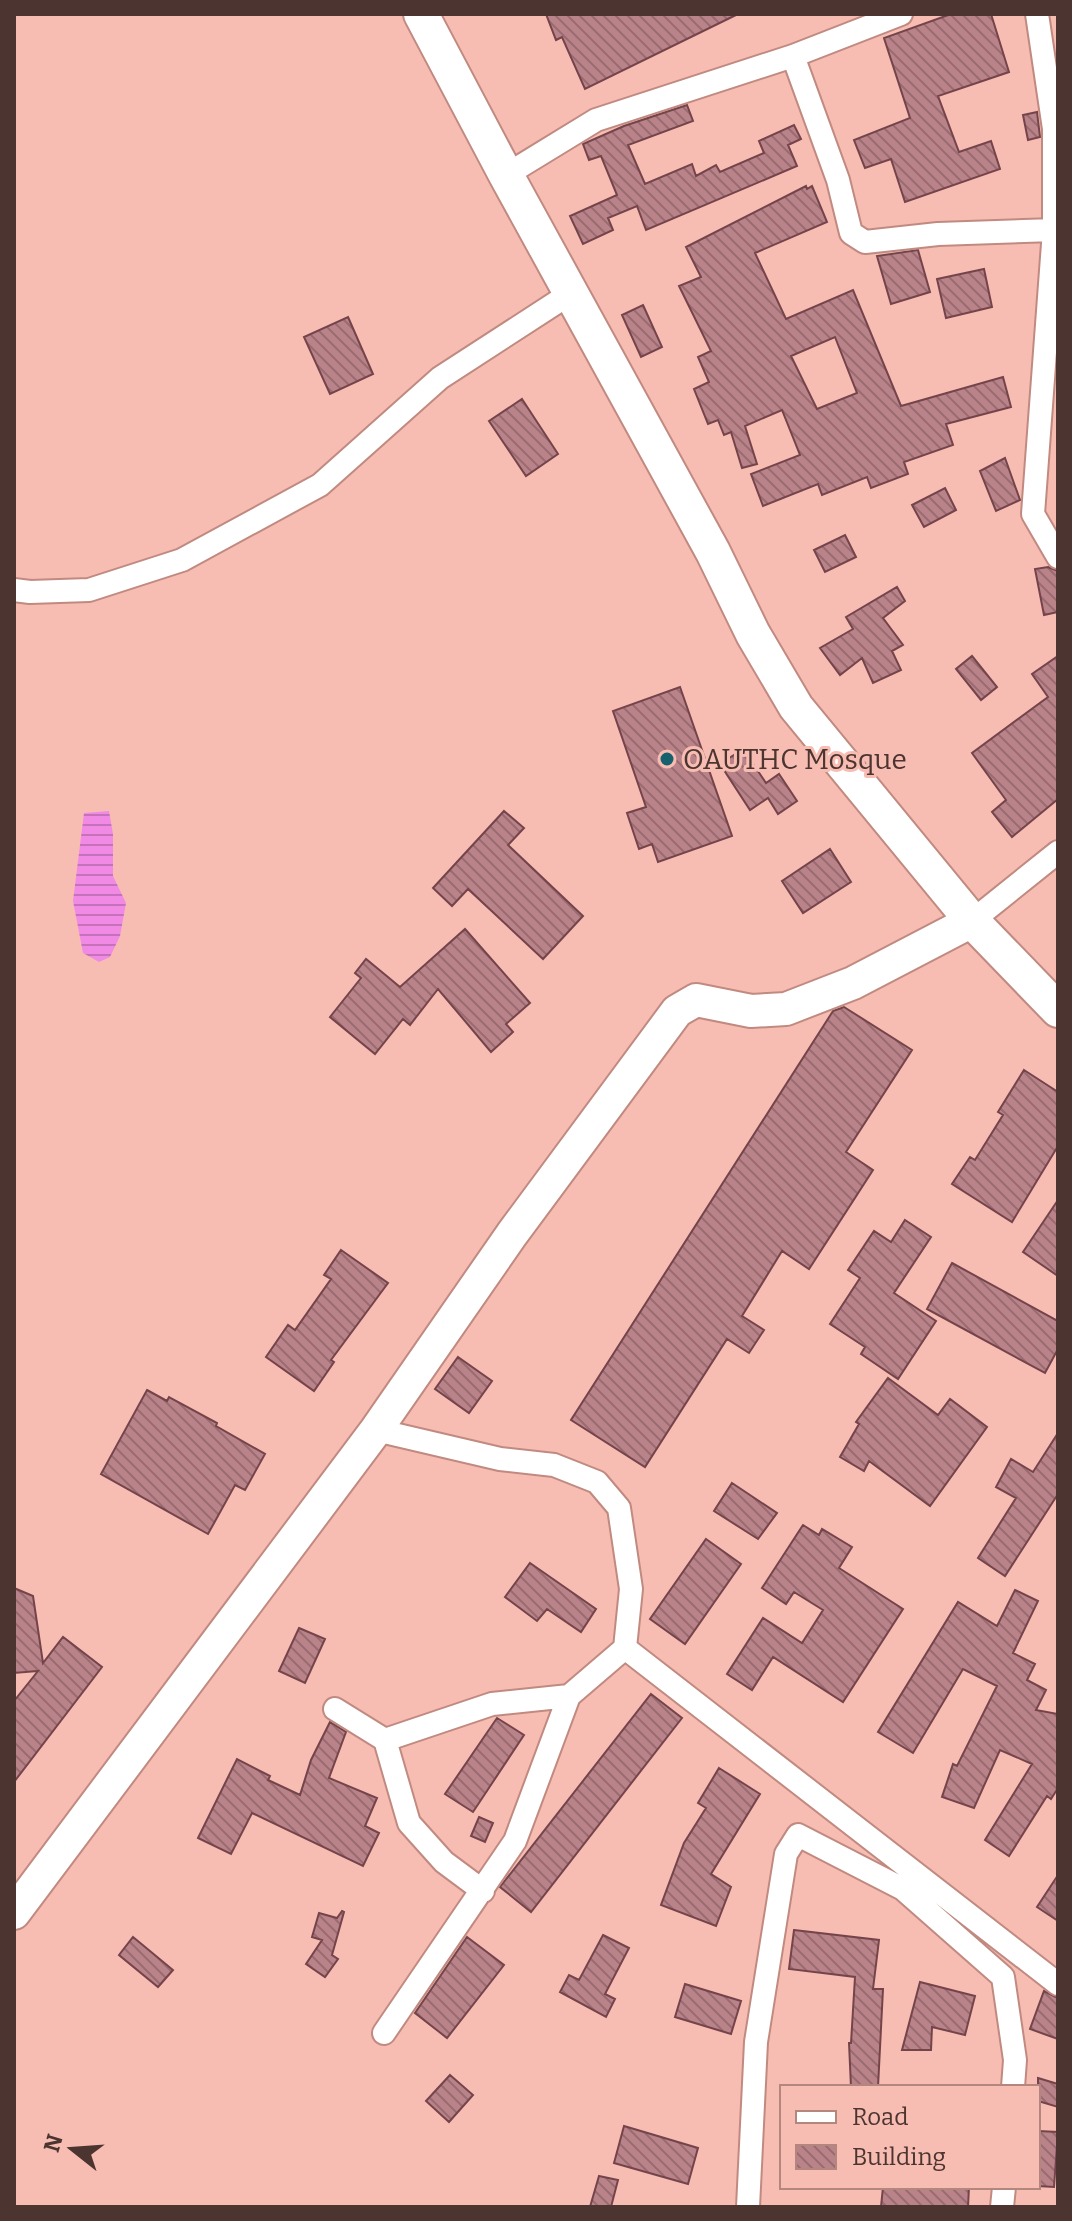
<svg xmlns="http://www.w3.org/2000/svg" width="1072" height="2221" viewBox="0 0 1072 2221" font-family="Bitter,serif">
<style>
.water{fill:url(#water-rules)}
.building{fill:url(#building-back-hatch);stroke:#75444b;stroke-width:2;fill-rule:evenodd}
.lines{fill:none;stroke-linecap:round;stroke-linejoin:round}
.street-casing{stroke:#c18a80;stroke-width:26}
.secondary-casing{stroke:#c18a80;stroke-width:36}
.primary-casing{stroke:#c18a80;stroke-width:38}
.street{stroke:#fff;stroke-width:22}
.secondary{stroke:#fff;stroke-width:32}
.primary{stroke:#fff;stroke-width:34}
.poi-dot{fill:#16616d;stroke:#f7bdb2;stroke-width:3}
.labels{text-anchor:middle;stroke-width:6;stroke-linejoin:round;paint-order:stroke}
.poi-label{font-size:28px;fill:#4c3430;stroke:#f7bdb2;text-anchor:start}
</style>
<defs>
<pattern id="water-rules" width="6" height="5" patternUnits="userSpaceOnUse" patternTransform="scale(2)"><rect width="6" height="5" fill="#f08ae5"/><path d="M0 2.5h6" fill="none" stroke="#c572ba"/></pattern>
<pattern id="building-back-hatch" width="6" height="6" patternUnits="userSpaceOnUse" patternTransform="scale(2)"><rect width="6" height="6" fill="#ba838a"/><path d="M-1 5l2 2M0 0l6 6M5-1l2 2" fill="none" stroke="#996c71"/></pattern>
</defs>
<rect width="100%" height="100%" fill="#f7bdb2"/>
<path class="water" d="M109,811L113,834V876L126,903L120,936L110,957L99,962L83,953L73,901L84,813Z"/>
<path class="building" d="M546,14H738L585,89L562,37L556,40Z
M951,14H991L1009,72L938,96L959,152L991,141L1000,169L905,202L891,159L865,168L854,140L910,118L884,38Z
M687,105L693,121L628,145L645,184L692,164L696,176L716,165L720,172L764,153L759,141L794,125L801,139L788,145L797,166L646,230L637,206L608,218L613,230L583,244L570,216L617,195L601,156L589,160L583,144L624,126Z
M1037,112L1040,137L1028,140L1023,115Z
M806,186L807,189L812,186L827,222L755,253L786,319L853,290L901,406L1003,377L1011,407L946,424L953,445L904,462L908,474L871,488L867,477L822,495L818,484L763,506L751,474L800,455L782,410L745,426L757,464L742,468L731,432L724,435L718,420L708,424L694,389L709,382L698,357L711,351L679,286L701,277L686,247ZM835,337L857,393L817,409L791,356Z
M918,250L930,292L891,304L877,256Z
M984,269L992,307L946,318L937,279Z
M643,305L662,347L641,357L622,315Z
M348,317L373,374L330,394L304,337Z
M522,399L558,454L526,476L489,421Z
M1005,458L1020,500L996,511L980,471Z
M945,488L956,510L924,527L912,505Z
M845,535L856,557L825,572L814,550Z
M1048,567L1058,571V612L1044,615L1035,569Z
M897,587L905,601L883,618L903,645L892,651L901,670L873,683L862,658L840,675L820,648L853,629L846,617Z
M972,656L997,687L981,700L956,669Z
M1058,656V799L1012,837L992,812L1006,800L972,753L1048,697L1032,674Z
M680,687L732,836L658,862L652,844L639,849L627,813L646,807L613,711Z
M743,749L766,783L779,774L797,801L778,814L768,798L750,810L720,764Z
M504,811L524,828L508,845L583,916L543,959L468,889L452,906L433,888Z
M830,849L851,882L803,913L782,881Z
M465,929L530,1003L506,1024L513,1032L491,1052L438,989L410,1025L403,1019L375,1054L330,1017L361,978L355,973L366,959L400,987Z
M844,1007L912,1050L846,1152L873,1170L809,1269L782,1251L742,1316L764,1330L749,1353L727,1339L645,1467L571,1420L833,1011Z
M1024,1070L1058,1092V1146L1012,1222L952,1184L970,1157L975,1160L1003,1115L998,1112Z
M1058,1200V1276L1023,1252Z
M905,1220L931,1237L894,1293L936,1321L898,1379L861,1354L865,1347L830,1324L860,1278L848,1270L874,1231L891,1242Z
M341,1250L388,1283L331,1360L334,1362L314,1391L266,1357L288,1325L295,1330L331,1279L324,1275Z
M952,1263L1058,1321V1349L1045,1373L927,1309Z
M458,1357L492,1381L469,1413L435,1389Z
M888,1378L938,1415L950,1399L987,1427L930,1506L869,1461L864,1471L840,1457L859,1424L856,1422Z
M147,1390L167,1401L169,1397L217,1423L216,1426L265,1454L245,1490L235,1485L208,1534L101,1474Z
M1058,1433V1494L1005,1576L978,1558L1016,1498L996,1487L1011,1459L1033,1472Z
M732,1483L777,1513L758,1539L714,1511Z
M803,1525L819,1535L822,1529L852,1547L839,1568L903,1609L843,1702L773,1657L752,1690L727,1674L763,1618L802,1643L823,1610L794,1592L786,1604L762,1588Z
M706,1539L741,1564L685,1644L650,1619Z
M530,1563L596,1609L581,1632L547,1609L537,1621L505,1597Z
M14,1588L33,1596L43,1663L63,1637L102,1667L14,1782V1701L38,1671L14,1673Z
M1015,1590L1038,1601L1013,1653L1035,1664L1027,1680L1046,1690L1036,1710L1058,1714V1788L1051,1799L1047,1796L1009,1856L985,1840L1032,1764L1000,1750L974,1808L942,1797L953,1764L957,1766L997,1686L963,1669L913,1753L878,1732L958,1602L997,1626Z
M299,1628L325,1639L305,1683L279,1671Z
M651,1694L682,1718L531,1912L500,1887Z
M497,1718L524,1735L473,1812L445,1794Z
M330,1722L346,1732L329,1778L377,1798L365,1826L379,1833L363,1866L252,1813L231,1854L198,1838L237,1759L270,1776L268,1780L300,1795L311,1760Z
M719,1768L760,1794L711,1874L731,1887L716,1926L661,1905L684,1843L706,1808L698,1803Z
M479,1817L493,1823L485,1842L471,1836Z
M1058,1875V1921L1037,1907Z
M342,1911L344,1912L332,1955L338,1959L325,1977L306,1964L322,1940L312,1937L319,1913L337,1918Z
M794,1930L879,1940L873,1989H883L878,2087H851L849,2043H851L855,1977L789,1969Z
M603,1935L629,1948L605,1994L615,1999L606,2017L560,1992L569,1975L579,1980Z
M133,1937L173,1970L158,1987L119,1955Z
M467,1937L504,1965L447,2038L415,2013Z
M920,1982L975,1996L965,2035L932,2027L931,2050H902Z
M685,1984L741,2001L731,2034L675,2017Z
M1044,1991L1058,1998V2039L1030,2029Z
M450,2075L473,2095L449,2122L426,2101Z
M1038,2078L1058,2084V2107L1038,2101Z
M624,2126L698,2148L688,2184L614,2163Z
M1038,2131L1058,2132L1054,2187L1038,2186Z
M599,2176L618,2180L611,2207H590Z
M883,2187H969L968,2207H881Z"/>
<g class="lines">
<defs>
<path id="street" d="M1037,14L1054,129V230L1033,514L1058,557
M793,56L838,180L851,233L865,242L938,234L1054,230
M506,175L596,120L793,56L901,14
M14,590L30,592L89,590L182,560L320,485L440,378L571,293
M972,921L1058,852
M376,1430L500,1459L554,1465L597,1482L619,1508L631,1589L625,1648L569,1696L515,1841L384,2033
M625,1648L1058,1984
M335,1709L385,1740L409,1823L444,1862L483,1891
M385,1740L492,1704L569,1696
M748,2207L756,2042L786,1854L798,1835L903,1889L1003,1977L1015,2060L1013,2087
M1002,2207L1004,2187"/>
<path id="secondary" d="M14,1913L376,1430L512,1234L677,1011L696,1000L751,1011L786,1009L853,983L972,921"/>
<path id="primary" d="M421,14L506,175L713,552L753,634L796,707L972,921L1058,1010"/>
</defs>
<use href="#street" class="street-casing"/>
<use href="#secondary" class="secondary-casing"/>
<use href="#primary" class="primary-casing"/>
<use href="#street" class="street"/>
<use href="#secondary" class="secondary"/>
<use href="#primary" class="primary"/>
</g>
<circle class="poi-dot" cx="667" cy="759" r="8"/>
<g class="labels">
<g class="poi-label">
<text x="683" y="769">OAUTHC Mosque</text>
</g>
</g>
<rect width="1072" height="2221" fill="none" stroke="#4c3430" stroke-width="32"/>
<rect x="780" y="2085" width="260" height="104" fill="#f7bdb2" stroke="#b3867e" stroke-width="2"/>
<rect x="796" y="2111" width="40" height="12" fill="#ffffff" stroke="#b3867e" stroke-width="2"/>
<text x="852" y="2125" font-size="24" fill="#4c3430">Road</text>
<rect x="796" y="2145" width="40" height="24" fill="url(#building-back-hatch)" stroke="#b3867e" stroke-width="2"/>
<text x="852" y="2165" font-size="24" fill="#4c3430">Building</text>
<g transform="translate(72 2149) rotate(287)" stroke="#f7bdb2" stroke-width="6" paint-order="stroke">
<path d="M0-6L14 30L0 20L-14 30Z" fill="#4c3430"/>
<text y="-12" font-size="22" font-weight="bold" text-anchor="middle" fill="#4c3430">N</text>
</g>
</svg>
